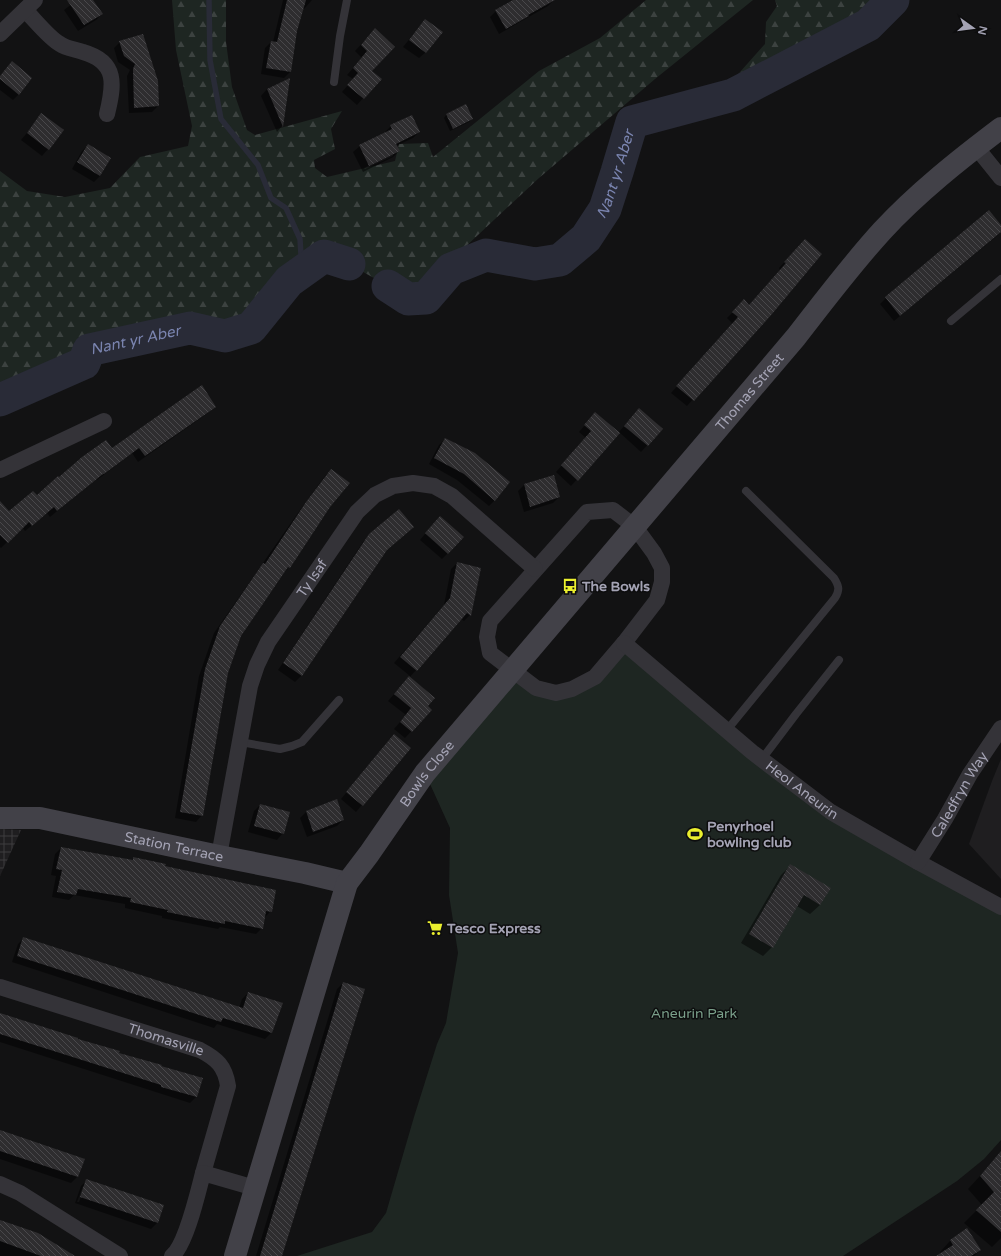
<svg xmlns="http://www.w3.org/2000/svg" width="1001" height="1256" viewBox="0 0 1001 1256" font-family="'Varela Round',sans-serif">
<style>
.built{fill:#1f1e20}
.industrial{fill:url(#industrial-grid)}
.green{fill:#1e2622}
.forest{fill:url(#forest-firs)}
.shadow{fill:#0007;fill-rule:evenodd}
.lines{fill:none;stroke-linecap:round;stroke-linejoin:round}
.stream{stroke:#292b37;stroke-width:5.5}
.river{stroke:#292b37;stroke-width:33}
.building{fill:url(#building-back-hatch)}
.service{stroke:#343338;stroke-width:8}
.minor{stroke:#343338;stroke-width:16}
.secondary{stroke:#424148;stroke-width:22}
.labels{text-anchor:middle;stroke-width:3;stroke-linejoin:round;paint-order:stroke}
.street-label{font-size:14px;fill:#a4a3b4;stroke:#0d0d0e}
.poi-label{font-size:14px;font-weight:bold;fill:#a4a3b4;stroke:#0d0d0e;text-anchor:start}
.park-label{font-size:14px;fill:#7a9f8a;stroke:#0d0d0e}
.water-label{font-size:15px;font-style:italic;fill:#7a84af;stroke:#0d0d0e}
</style>
<defs>
<pattern id="industrial-grid" width="8" height="8" patternUnits="userSpaceOnUse"><rect width="8" height="8" fill="#1f1e20"/><path d="M0 4h8M4 0v8" fill="none" stroke="#3d3c3e"/></pattern>
<pattern id="forest-firs" width="22" height="20" patternUnits="userSpaceOnUse"><rect width="22" height="20" fill="#1e2622"/><path d="M5 1l3.5 6h-7zM16 11l3.5 6h-7z" fill="#3c4240"/></pattern>
<pattern id="building-back-hatch" width="6" height="6" patternUnits="userSpaceOnUse"><rect width="6" height="6" fill="#2e2d2f"/><path d="M-1 5l2 2M0 0l6 6M5-1l2 2" fill="none" stroke="#49484b"/></pattern>
</defs>
<rect width="100%" height="100%" fill="#121213"/>
<path class="built" d="M1001,759V879L969,844L992,781Z"/>
<path class="industrial" d="M0,829L21,830L0,876Z"/>
<path class="green" d="M624,643L831,812L1001,908V1140L984,1159L957,1181L843,1256H297L372,1232L386,1213L414,1117L437,1044L446,1023L458,953L449,895L450,828L425,773L513,670L523,677L572,689Z"/>
<path class="forest" d="M172,0H226V42L232,87L247,130L255,135L342,111L331,129L335,149L314,160L315,168L327,177L395,161L399,144L428,143L433,157L539,71L600,38L646,0H753L655,79L539,178L463,249L451,269L426,298L408,299L388,286L349,264L324,256L289,281L251,328L225,336L190,328L89,350L84,363L0,400V171L27,191L65,197L110,188L140,157L188,146L192,126L176,50Z
M775,0H893L868,25L733,95L716,99L765,44L766,22L777,6Z"/>
<path class="shadow" d="M77,0H92L102,14L96,20L78,31L64,10Z
M283,0H312L304,9H303L296,31L290,72L284,78L261,74L265,48L271,42H273Z
M515,0H554L548,6L499,34L490,17L496,11Z
M425,20L426,52L419,58L403,47Z
M366,39L371,72L380,79L357,105L342,92L353,79L347,75L362,58L355,51Z
M120,42L157,81L158,106L152,112L129,113L127,76L130,70L118,62L114,48Z
M12,62L19,94L13,100L0,90V76Z
M289,79L282,126L277,132L261,96L267,89Z
M465,106L472,119L469,122L450,131L444,118L446,115Z
M42,115L48,149L42,156L21,140Z
M391,126L419,132L413,138L396,146L399,151L393,157L363,172L353,152L360,146L385,134V132ZM393,154V156L365,169L364,168Z
M88,145L109,158L100,176L94,182L72,169L82,151Z
M1001,226V232L998,235L894,321L880,304L886,298Z
M799,246L821,254L687,406L671,393L733,324L727,318L744,301L749,306L780,270L779,268Z
M214,407L208,413L138,462L132,453L97,480L96,479L50,517L47,513L25,531L22,527L1,548L0,547V515L9,512L112,449Z
M633,416L662,429L641,452L619,432L571,486L556,472L586,438L579,432L590,419L618,433Z
M445,439L495,500L489,506L457,480L429,464L439,445Z
M331,470L330,507L241,635L227,672L202,815L196,822L175,818L199,676L214,633L300,510L325,476Z
M553,476L559,497L553,503L524,512L518,491L524,485Z
M434,523L448,553L442,559L420,540Z
M370,535L384,552L301,676L295,682L278,670L363,542Z
M457,563L480,568L470,615L464,621L461,619L409,678L426,706L431,710L405,738L394,729L406,715L388,701L410,676L394,663L444,605L451,569Z
M394,735L409,748L356,812L341,799Z
M260,805L283,833L277,840L248,832L254,811Z
M306,812L343,820L337,826L307,837L300,818Z
M61,848L131,861L134,859L164,867L271,911L265,917L262,928L256,934L220,927L218,929L162,918V916L125,908V904L74,895L69,900L52,897L56,876L51,875L55,854Z
M791,865L820,905L810,914L797,906L772,947L763,956L741,943L781,875Z
M24,938L239,1008L242,999L248,993L282,1004L271,1033L265,1039L217,1024L214,1028L12,962L18,944Z
M343,983L281,1256H256L337,989Z
M0,1015L118,1053L196,1097L190,1103L0,1042Z
M0,1131L84,1160L77,1177L71,1183L0,1159Z
M1001,1153V1238L992,1247L964,1223L982,1205L968,1189Z
M87,1180L163,1206L157,1223L151,1229L75,1203L81,1186ZM83,1186H85L79,1202H77Z
M0,1221L73,1256H0Z
M967,1230L980,1250L974,1256H938L941,1254L940,1252L950,1241Z"/>
<g class="lines">
<path class="stream" d="M209,0L210,60L221,119L258,165L271,198L286,208L300,239L302,271"/>
<g class="river">
<path id="s1" d="M388,286L408,299L426,298L451,269L486,255L535,264L560,260L586,238L605,209L617,172L632,122L733,95L868,25L893,0"/>
<path id="s2" d="M0,400L84,363L89,350L190,328L225,336L251,328L289,281L324,256L349,264"/>
</g>
</g>
<path class="building" d="M67,0H93L103,14L84,25Z
M287,0H306L297,31L291,72L266,68L271,41L277,42Z
M513,0H555L528,15L529,16L506,29L495,10Z
M425,19L443,32L426,53L409,40Z
M375,28L395,47L372,71L382,79L364,99L347,85L358,73L353,68L367,51L361,45Z
M143,34L158,81L159,106L134,108L133,69L135,64L124,56L119,41Z
M12,61L32,78L19,95L0,79V76Z
M290,78L283,127L267,89Z
M466,104L473,119L453,129L446,114Z
M41,113L64,130L49,150L27,133Z
M412,115L420,132L396,144L400,151L369,166L359,145L392,129L390,125Z
M88,144L111,158L100,176L77,162Z
M989,210L1001,225V232L900,316L885,297Z
M805,239L822,254L772,314L694,401L676,386L738,317L732,312L744,299L749,305L786,263L784,262Z
M202,385L216,407L145,456L139,448L104,474H103L57,511L54,507L32,526L29,522L8,543L0,535V501L9,511L33,491L37,495L58,476L59,477L82,457L106,440L112,448Z
M639,408L663,429L648,446L624,426Z
M595,412L620,433L578,481L561,465L591,431L584,425Z
M445,438L475,453L510,482L495,501L464,474L434,458Z
M331,469L350,483L330,507L290,568L288,567L241,636L228,673L203,816L180,812L205,669L220,626L263,563L265,564L306,502Z
M554,475L560,497L530,507L524,484Z
M399,509L414,527L387,550L302,676L283,663L369,534Z
M440,516L464,537L448,554L425,533Z
M457,562L481,568L471,616L467,613L417,671L400,657L450,598Z
M409,676L435,698L428,706L432,710L412,732L400,722L411,708L394,694Z
M394,734L411,748L363,806L346,792Z
M337,799L344,820L313,832L306,811Z
M260,804L290,812L284,834L254,826Z
M61,847L133,860V857L166,864L165,866L276,890L272,912L266,911L263,929L225,921V924L167,912L168,910L130,902L131,898L78,889L76,895L57,892L62,870L56,869Z
M790,864L831,888L820,905L804,895L773,948L749,934Z
M23,937L243,1008L248,992L283,1003L272,1033L223,1018L221,1022L17,956Z
M343,982L365,989L282,1256H260Z
M0,1013L78,1038V1039L120,1051L119,1053L162,1065L161,1066L203,1078L197,1097L161,1087V1085L0,1034Z
M0,1130L85,1159L78,1177L0,1151Z
M1001,1151V1232L976,1210L994,1192L980,1176Z
M86,1179L164,1205L158,1223L80,1197Z
M0,1220L38,1233L75,1256H41L0,1241Z
M967,1228L981,1250L971,1256H936L953,1245L950,1240Z"/>
<g class="lines">
<path class="service" d="M334,82L340,36L347,0
M951,321L1001,279
M727,730L835,598C840,590 839,586 834,578L746,491
M240,742L280,749L292,746L302,742L339,700
M762,759L796,714L839,660"/>
<g class="minor">
<path d="M25,10C34,19 50,39 60,44C67,49 75,49 83,52C118,62 114,85 107,114"/>
<path d="M0,34L35,0"/>
<path d="M976,147L1001,178"/>
<path d="M0,470L104,421"/>
<path d="M613,510L635,527L654,553L662,568V582L657,600L624,643L595,677L572,689L556,693L536,688L490,653L487,637L490,621L587,512Z"/>
<path id="s3" d="M624,643L752,752L831,812L918,862L1001,907"/>
<path id="s4" d="M219,856L250,686L257,665L268,642L357,512L375,495L393,486L413,483L434,486L452,496L535,569"/>
<path id="s5" d="M918,862L945,819L970,774L1001,728"/>
<path id="s6" d="M0,987L200,1050C217,1059 225,1066 228,1086L203,1173"/>
<path d="M0,1184L20,1193L120,1256"/>
<path d="M172,1256C186,1245 198,1192 203,1173L255,1188"/>
</g>
<g class="secondary">
<path id="s7" d="M0,818H40L219,856L305,873L347,883"/>
<path id="s8" d="M235,1256L347,883L369,854L425,773L796,337C824,301 851,265 882,231C917,193 960,159 1001,128"/>
</g>
</g>
<defs>
<symbol id="bus-bare" viewBox="-9 -9 18 18"><path d="M-5-6H5V4H4V6H2V4H-2V6H-4V4H-5ZM-3.5-4V0h7V-4ZM-3.5 1.2v1.5H-2V1.2ZM2 1.2v1.5H3.5V1.2Z" fill="#ebef2e" stroke="#0d0d0e" stroke-width="2.5" paint-order="stroke"/></symbol>
<symbol id="stadium-bare" viewBox="-9 -9 18 18"><path d="M0-5a6.5 5 0 1 0 0 10a6.5 5 0 1 0 0-10ZM-3.5-1.8h7v3.6h-7Z" fill="#ebef2e" stroke="#0d0d0e" stroke-width="2.5" paint-order="stroke"/></symbol>
<symbol id="supermarket-bare" viewBox="-9 -9 18 18"><path d="M-6-5.5h2.5l.6 2H6L4.5 2H-2.5L-4.4-4H-6ZM-1.5 3.2a1.3 1.3 0 1 0 .1 0ZM3 3.2a1.3 1.3 0 1 0 .1 0Z" fill="#ebef2e" stroke="#0d0d0e" stroke-width="2.5" paint-order="stroke"/></symbol>
</defs>
<g fill-rule="evenodd">
<use href="#bus-bare" x="559" y="575" width="22" height="22"/>
<use href="#stadium-bare" x="684" y="823" width="22" height="22"/>
<use href="#supermarket-bare" x="424" y="917" width="22" height="22"/>
</g>
<g class="labels">
<g class="street-label">
<text dy="5" stroke="none"><textPath href="#s8" startOffset="1025">Thomas Street</textPath></text>
<text dy="5" stroke="none"><textPath href="#s4" startOffset="298">Ty Isaf</textPath></text>
<text dy="5" stroke="none"><textPath href="#s8" startOffset="525">Bowls Close</textPath></text>
<text dy="5" stroke="none"><textPath href="#s3" startOffset="231">Heol Aneurin</textPath></text>
<text dy="5" stroke="none"><textPath href="#s5" startOffset="79">Caledfryn Way</textPath></text>
<text dy="5" stroke="none"><textPath href="#s7" startOffset="177">Station Terrace</textPath></text>
<text dy="5" stroke="none"><textPath href="#s6" startOffset="174">Thomasville</textPath></text>
</g>
<g class="poi-label">
<text x="582" y="591">The Bowls</text>
<text x="707" y="831">Penyrhoel<tspan x="707" dy="16">bowling club</tspan></text>
<text x="447" y="933">Tesco Express</text>
</g>
<g class="park-label">
<text x="694" y="1018">Aneurin Park</text>
</g>
<g class="water-label">
<text dy="5" stroke="none"><textPath href="#s1" startOffset="298">Nant yr Aber</textPath></text>
<text dy="5" stroke="none"><textPath href="#s2" startOffset="153">Nant yr Aber</textPath></text>
</g>
</g>
<g transform="translate(973 28) rotate(104)" stroke="#0d0d0e" stroke-width="3" paint-order="stroke">
<path d="M0-3L7 15L0 10L-7 15Z" fill="#a4a3b4"/>
<text y="-6" font-size="11" font-weight="bold" text-anchor="middle" fill="#a4a3b4">N</text>
</g>
</svg>
